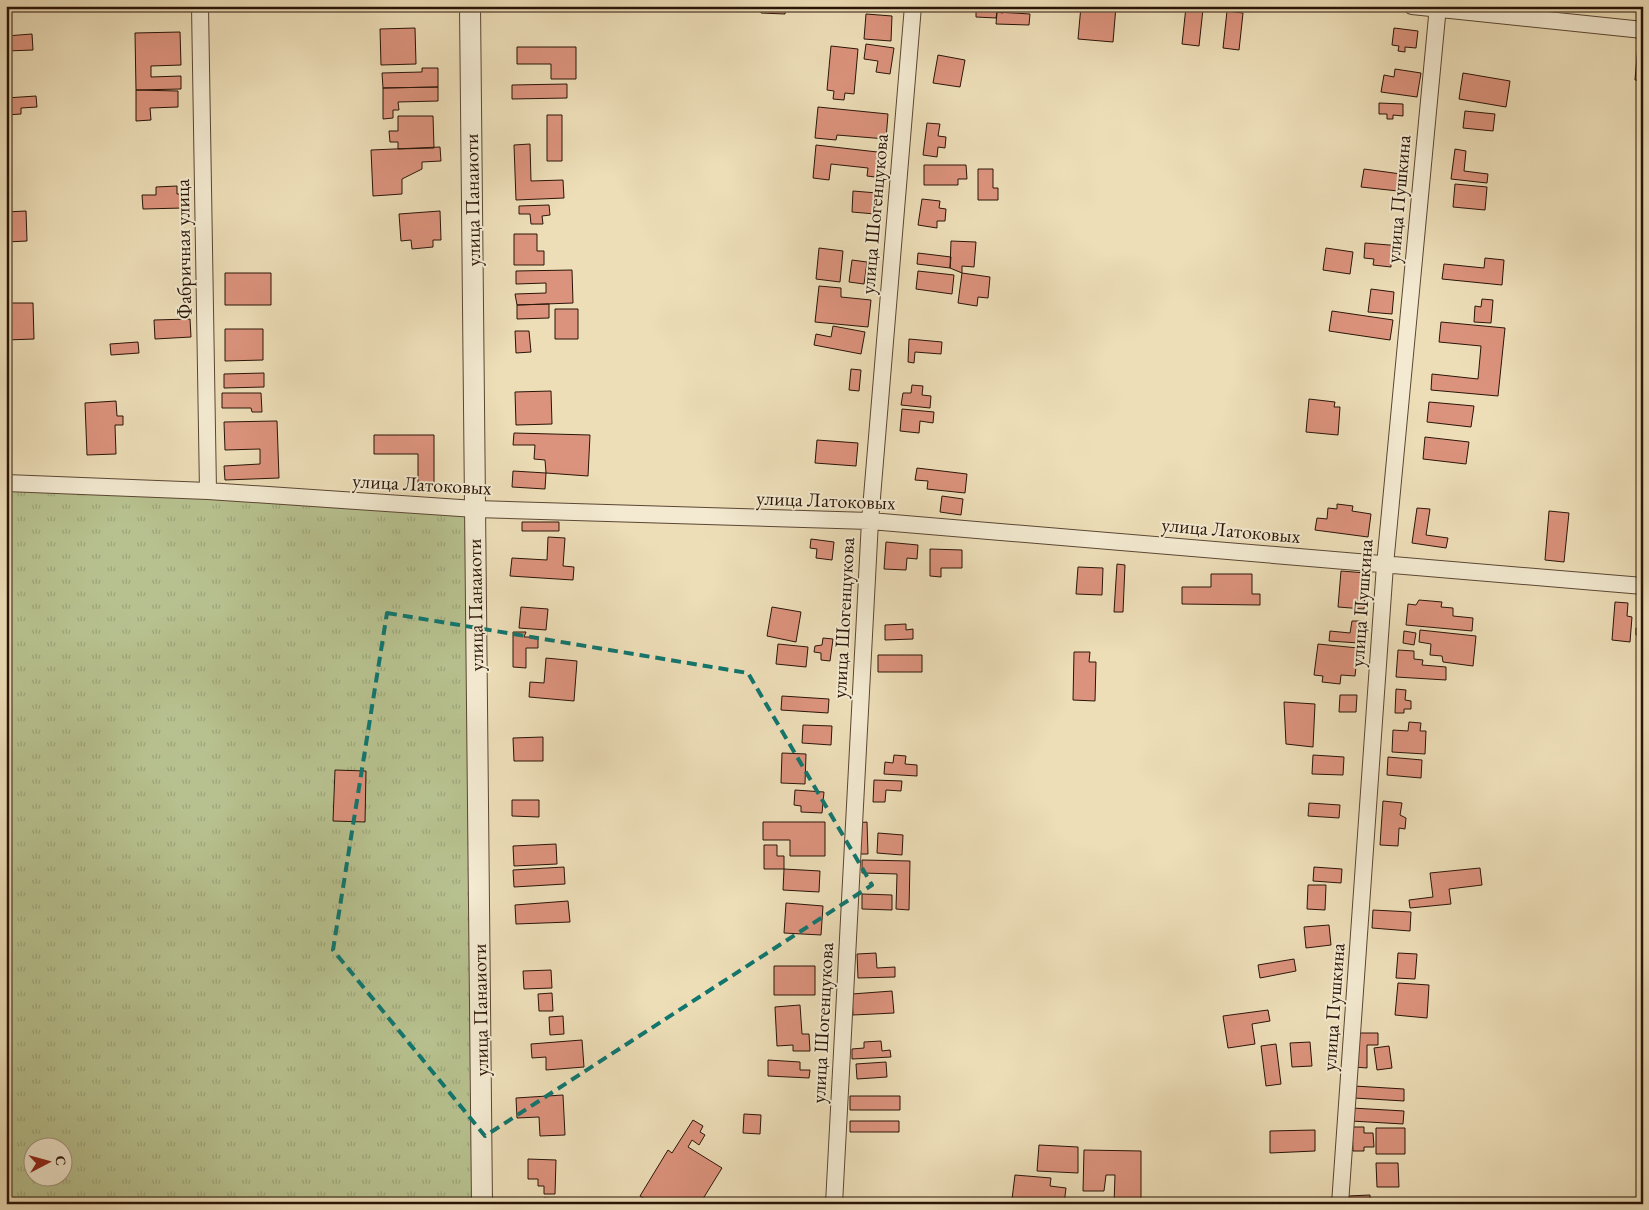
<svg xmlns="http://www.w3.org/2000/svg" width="1649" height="1210" viewBox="0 0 1649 1210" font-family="'EB Garamond',serif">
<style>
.grass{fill:url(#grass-tufts);stroke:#706a4b;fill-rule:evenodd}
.building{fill:#dc937d;stroke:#2a1407}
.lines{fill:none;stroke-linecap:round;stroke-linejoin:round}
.minor-casing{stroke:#5b4633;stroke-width:18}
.tertiary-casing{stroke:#5b4633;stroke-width:22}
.minor{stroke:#f3ead1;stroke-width:16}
.tertiary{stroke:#f3ead1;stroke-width:20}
.marked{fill:none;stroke:#0f766e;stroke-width:4;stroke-dasharray:10 6;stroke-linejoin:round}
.labels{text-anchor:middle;stroke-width:4;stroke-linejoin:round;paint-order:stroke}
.street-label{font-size:20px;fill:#2a1407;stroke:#f3ead1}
</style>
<defs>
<pattern id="grass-tufts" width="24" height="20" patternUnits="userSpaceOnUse" patternTransform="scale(1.25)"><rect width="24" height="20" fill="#b7c18f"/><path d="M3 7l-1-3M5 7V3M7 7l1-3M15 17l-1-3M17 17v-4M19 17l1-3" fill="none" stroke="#9ea57a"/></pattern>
</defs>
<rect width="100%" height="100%" fill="#eddeb8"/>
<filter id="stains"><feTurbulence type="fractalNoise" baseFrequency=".004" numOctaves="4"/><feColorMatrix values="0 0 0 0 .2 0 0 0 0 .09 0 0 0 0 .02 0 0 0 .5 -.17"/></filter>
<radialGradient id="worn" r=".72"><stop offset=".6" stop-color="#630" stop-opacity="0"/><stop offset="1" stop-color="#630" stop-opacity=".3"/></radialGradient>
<path class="grass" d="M6,483L475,509L482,1204H6ZM32,1148H62V1178H32Z"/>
<path class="building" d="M726,6H749V9L726,8Z
M761,6H786L785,14L761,13Z
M856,6H874V11L856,9Z
M976,6H1003V13L997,12L996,18L976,17Z
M1081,6H1116L1113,42L1078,39Z
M1186,7L1203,9L1199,46L1182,44Z
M1227,11L1243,13L1239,50L1223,48Z
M997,12L1030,14L1029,25L996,24Z
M866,14L892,16L891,41L864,39Z
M415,28L416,64L381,65L380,29Z
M1394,28L1418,31L1416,48L1405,47V52L1398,51L1399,46L1392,45Z
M180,32L181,65L151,66V77L181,76V89L136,90L135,33Z
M32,34L33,50L6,51V36Z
M866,44L894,48L890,74L876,72L878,61L864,59Z
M1638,45L1643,46V81L1635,80Z
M831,46L858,49L854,94L845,93L844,100L833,99L834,91L827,90Z
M517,47H576V79H551V64H517Z
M938,55L965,60L960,87L933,83Z
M422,68H438V87L383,88L382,73L422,72Z
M1395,69L1421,73L1417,97L1381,92L1384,75L1394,77Z
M1463,73L1510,81L1506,107L1459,99Z
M567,84V98L512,99V85Z
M438,87V101L398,102L399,110H393V118L383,119V88Z
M136,90L178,91V107L150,108L151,120L136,121Z
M36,96L37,107L21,108V114L6,115V98Z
M1379,103L1403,104V116L1393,115V119H1387V114H1379Z
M818,107L888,114L886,139L837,135L836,140L815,138Z
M1465,111L1495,114L1493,131L1463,128Z
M547,115H562V161H547Z
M398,116H433L434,148L398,149V142H390L389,131H398Z
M927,123L940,124L938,136L946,137L945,148L938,147L937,157L923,155Z
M530,144L531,181L563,180L564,198L516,200L514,145Z
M816,145L886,153L883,178L867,176L868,168L831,164L829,180L813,178Z
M440,147L441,161L422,162V169L402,179V194L373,196L371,150Z
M1455,149L1466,151L1464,171L1488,174L1487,183L1451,179Z
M924,165H966L967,179H958V185H924Z
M978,169H993V188H998V200H978Z
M1364,169L1401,174L1398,191L1361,187Z
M1455,184L1487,187L1485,210L1453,207Z
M177,186V194H183V208L143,209L142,195H156V187Z
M853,191L877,193L875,214L852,212Z
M922,199L940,201L939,208L946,209L945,221H937V228L918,225Z
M549,205L550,215L542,216L543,224H531L530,214H519V206Z
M26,211L27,241L6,242V212Z
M440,211L441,240H433V247L412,249L411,240L401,241L399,214Z
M514,234H537V251H544V265H514Z
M951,241L976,242L974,267L962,266V273L950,268Z
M1365,243L1401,246L1400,260H1391V267L1373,265L1374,259L1364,258Z
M819,248L843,251L840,282L816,279Z
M1326,248L1353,252L1350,274L1323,270Z
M918,253L951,257L950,268L917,264Z
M1485,258L1504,260L1502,285L1442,279L1444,264L1484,268Z
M852,260L867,262L864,284L849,282Z
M572,270L573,303L517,305L515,294L546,293V283L516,284V271Z
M918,271L954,275L952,294L916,289Z
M225,273H271V305H225Z
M962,273L990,277L988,298L978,297L977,306L958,303Z
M819,286L841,288V297L871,300L868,327L815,322Z
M1371,289L1394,292L1392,314L1368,312Z
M1482,299L1493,300L1491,323L1474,322L1475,306L1481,307Z
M10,303H33L34,339L6,340V314H10Z
M549,304V318L517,319V305Z
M555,309H578V339H555Z
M1332,311L1393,320L1390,340L1329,331Z
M190,319L191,337L155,339L154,320Z
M1441,322L1505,328L1498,396L1431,390L1432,374L1478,379L1481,346L1439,342Z
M833,326L865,332L861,354L814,345L816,334L831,337Z
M225,329H263V360L225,361Z
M515,331H529L531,352L516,353Z
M909,339L942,342L941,354L915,352L914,363L908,362Z
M138,342L139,353L111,355L110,344Z
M851,369L861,370L859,391L849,390Z
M264,373V387L224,388V374Z
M912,385L923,386L922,395L931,396L930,408L901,405L903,393H911Z
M551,391L552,424L516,425L515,392Z
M222,393H261L262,412H252L251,408H222Z
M1309,399L1335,402L1334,407H1340L1338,435L1306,432Z
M116,401L117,416H123V425H115L116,454L87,455L85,403Z
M1429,402L1474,406L1471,427L1427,422Z
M902,409L934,412L933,423L920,421L919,433L900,431Z
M277,421L279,478L225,480L224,466L260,464V449L225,450L224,422Z
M514,433L590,435L588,476L546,473L545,460L534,459L535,445H513Z
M374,435H434V488L418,487V454H374Z
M1425,437L1469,442L1466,464L1423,459Z
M817,440L858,443L856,466L815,463Z
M917,468L967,474L965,493L927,489L928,481L915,480Z
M513,471L546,473L545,489L512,487Z
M942,496L963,499L961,515L940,512Z
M1337,504L1353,506L1352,511L1371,514L1368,537L1315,530L1317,518L1327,519L1328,508L1337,509Z
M1417,508L1430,509L1426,535L1448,538L1446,548L1412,543Z
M1549,511L1569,513L1564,562L1545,560Z
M522,522H559V531H522Z
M548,537L565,538L563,566L574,567L573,580L510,576L512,558L547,560Z
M811,539L834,542L832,560L816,558L817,549L810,548Z
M886,542L918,545L917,559L907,558L906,570L884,569Z
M930,549L962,550V568H941V577L930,576Z
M1117,564L1125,565L1123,612H1114Z
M1078,567L1103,568L1102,595L1076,594Z
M1341,571L1366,573L1364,609L1338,607Z
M1211,574H1252V594H1260V605L1182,604V587H1211Z
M1419,600L1442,602L1441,607L1453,608V616L1473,618L1472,631L1406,625L1408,604L1416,605Z
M1615,602L1628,603L1627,616L1632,617L1630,642L1612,640Z
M521,607L548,609L546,630L519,628Z
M772,607L801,612L796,642L767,636Z
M1641,619H1643V644H1640L1641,636L1636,635V628H1641Z
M1352,621H1361L1359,643L1329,641L1330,631L1350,633Z
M906,624V630L913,629V639L885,640V625Z
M1420,630L1476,636L1473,666L1443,662L1442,656L1430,655L1431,644L1419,642Z
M1404,631L1416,633L1414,645L1403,643Z
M513,632H526L524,637H538V648H526V668L513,667Z
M823,638L833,639L830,661L821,660V653L814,652L815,646L822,645Z
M778,644L808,647L806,667L776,664Z
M1318,644L1358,648L1355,676L1341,675L1340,684L1322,682L1323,676L1314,675Z
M1398,650L1414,651V659L1423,660L1422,665L1446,667V680L1396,677Z
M1074,652H1090L1089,662H1096L1095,701L1073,700Z
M878,655H922V672H878Z
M546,658L577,661L574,701L529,697L530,682L544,683Z
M1396,689L1406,690L1405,700L1411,701V709H1404V713H1395Z
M1340,695H1357L1356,712H1339Z
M782,696L829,699L828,713L781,710Z
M1284,702L1315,704L1313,747L1286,744Z
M1409,722L1421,723L1420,731H1426L1425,754L1392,752L1393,730L1408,731Z
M803,725L832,726L831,745L802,743Z
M543,737V761H514L513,738Z
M782,753L806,754L805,784L781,783Z
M894,755L906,756L905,764L917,765V776L884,774L885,762L893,763Z
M1313,755L1344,757L1343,775L1312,774Z
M1388,757L1422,760L1421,778L1387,775Z
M335,770L366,771L365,822L333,821Z
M874,780L902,781L901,791L886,790L885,802H873Z
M795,790L824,792L822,813L801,812V806L794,805Z
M512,800H539V817L512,816Z
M1383,801L1402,803L1400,815L1406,818L1405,829L1399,828L1398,846L1380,845Z
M1309,803L1340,805L1339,818L1308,816Z
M763,822H825V856H790V840H763Z
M867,822L868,854H858L857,823Z
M878,833L903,835L902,855L877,853Z
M556,844L557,864L514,866L513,846Z
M764,845H777V856H784V869H764Z
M862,860L910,861L909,910L896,909L897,874L862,873Z
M564,867L565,884L514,887L513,870Z
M1314,867L1342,869L1341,883L1313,881Z
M1480,868L1482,885L1449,889L1451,904L1410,908L1409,900L1433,897L1430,873Z
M784,869L820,871L819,892L783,890Z
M1308,885H1326L1325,910L1307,909Z
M862,894L892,895V910L862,909Z
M568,901L570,922L516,924L515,905Z
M786,903L823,906L821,935L784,933Z
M1373,910L1411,912L1410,931L1372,928Z
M1329,925L1331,945L1306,948L1304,927Z
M876,953L877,968L895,967V977L858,978L857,954Z
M1398,953L1417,954L1415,979L1396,978Z
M1294,959L1296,971L1260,978L1258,965Z
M774,966H815V995H774Z
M551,970L552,988L524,989L523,971Z
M1398,983L1429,985L1427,1018L1395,1015Z
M892,991L894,1013L853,1015L852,994Z
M552,993L553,1011H539L538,994Z
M800,1005L802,1034H809L810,1051H793V1045L777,1046L775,1007Z
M1268,1010L1270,1021L1252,1024L1255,1044L1228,1048L1223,1016Z
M563,1016L564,1034L550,1035L549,1017Z
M1354,1033H1378V1045H1367V1068L1354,1067Z
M582,1040L584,1067L546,1070V1057L532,1058L531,1044Z
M881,1041L882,1051L890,1050L891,1057L852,1059V1049L864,1048V1042Z
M1310,1042L1312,1066L1292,1067L1290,1043Z
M1276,1044L1281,1084L1266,1086L1261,1046Z
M1389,1046L1392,1068L1377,1070L1374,1048Z
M768,1060L800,1062V1070H810L809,1078L768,1076Z
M886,1062L887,1077L857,1079L856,1064Z
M1354,1086L1404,1089V1101L1354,1098Z
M563,1095L565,1135L540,1136L539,1117L517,1118L516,1098Z
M850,1096H900V1110H850Z
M1352,1108L1404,1111L1403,1124L1351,1121Z
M744,1114L761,1115L760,1134L743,1133Z
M693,1120L703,1126L700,1132L705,1135L699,1145L692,1140L688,1147L722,1168L701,1202L704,1204H653L640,1196L668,1150L672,1153Z
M850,1121H899V1132H850Z
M1352,1127H1364V1133H1373L1374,1147H1364V1151H1353Z
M1376,1128H1405V1154H1376Z
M1315,1130V1151L1270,1153V1131Z
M1039,1145L1078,1147V1173L1037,1171Z
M1084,1150L1141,1151V1204H1114L1115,1175H1106L1104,1191H1083Z
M528,1159L556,1160L555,1194H544V1186H538V1179H528Z
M1376,1163H1398L1399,1187H1377Z
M1015,1175L1051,1178L1050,1186L1066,1188L1064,1204L1012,1199Z
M1370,1195V1204H1348V1196Z
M544,1198L559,1199V1204H544Z"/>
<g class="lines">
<defs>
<path id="minor" d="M200,6L208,491
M1412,6L1643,30
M6,483L208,491L475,509L870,521L1643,586
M834,1204L870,521L913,6
M1340,1204L1385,565L1438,6"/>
<path id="tertiary" d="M470,6L482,1204"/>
</defs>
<use href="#minor" class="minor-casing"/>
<use href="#tertiary" class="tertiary-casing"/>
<use href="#minor" class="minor"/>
<use href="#tertiary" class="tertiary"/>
</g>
<path class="marked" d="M387,613L748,673L872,885L485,1136L333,950Z"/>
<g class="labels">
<g class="street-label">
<text transform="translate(1398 199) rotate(-85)" y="7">улица Пушкина</text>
<text transform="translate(472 200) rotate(-91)" y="7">улица Панаиоти</text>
<text transform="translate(874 214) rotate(-85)" y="7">улица Шогенцукова</text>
<text transform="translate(183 249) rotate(-91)" y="7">Фабричная улица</text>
<text transform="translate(422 484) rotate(3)" y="7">улица Латоковых</text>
<text transform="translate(826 500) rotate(2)" y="7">улица Латоковых</text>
<text transform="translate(1231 530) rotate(5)" y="7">улица Латоковых</text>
<text transform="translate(1361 603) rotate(-86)" y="7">улица Пушкина</text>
<text transform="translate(475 605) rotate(-91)" y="7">улица Панаиоти</text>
<text transform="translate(843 618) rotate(-87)" y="7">улица Шогенцукова</text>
<text transform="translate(1333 1007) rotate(-86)" y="7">улица Пушкина</text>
<text transform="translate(480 1010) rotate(-91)" y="7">улица Панаиоти</text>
<text transform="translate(822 1023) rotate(-87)" y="7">улица Шогенцукова</text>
</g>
</g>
<rect width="1649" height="1210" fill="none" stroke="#eddeb8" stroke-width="25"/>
<rect x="8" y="8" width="1634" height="1195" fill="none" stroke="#2a1407" stroke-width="2.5"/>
<rect x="12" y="12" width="1624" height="1185" fill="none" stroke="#2a1407"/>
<g transform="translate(48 1162) rotate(84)"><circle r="24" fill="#f3ead1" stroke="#a39480"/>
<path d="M0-4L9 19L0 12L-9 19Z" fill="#8f2418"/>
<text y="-8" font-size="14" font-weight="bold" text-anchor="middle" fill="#2a1407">С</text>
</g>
<rect width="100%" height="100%" filter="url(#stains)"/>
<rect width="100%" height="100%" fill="url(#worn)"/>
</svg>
